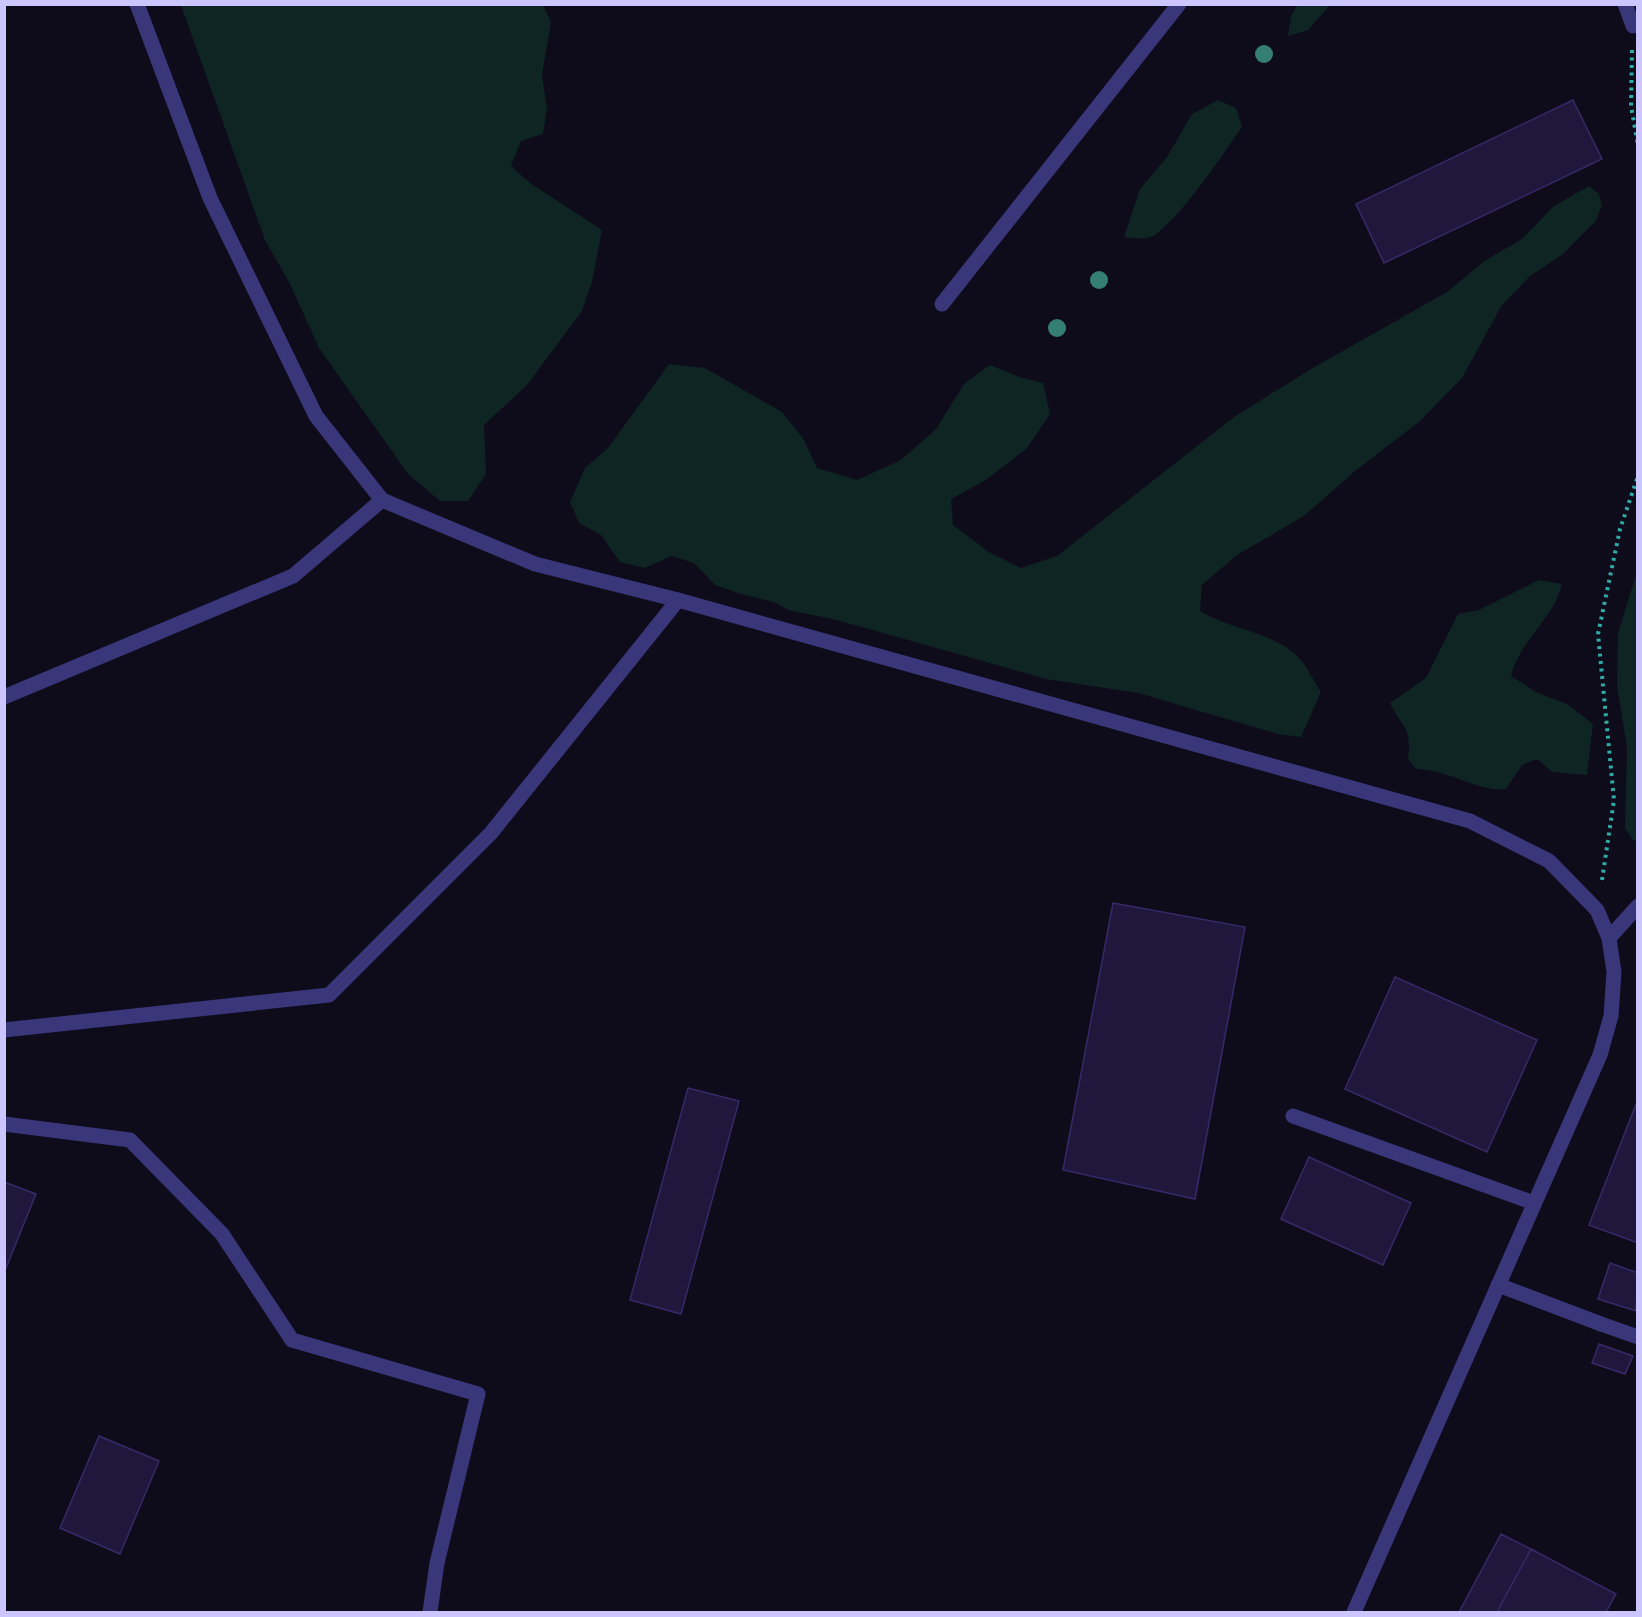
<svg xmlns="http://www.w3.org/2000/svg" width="1642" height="1617" viewBox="0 0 1642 1617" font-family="'PT Sans',sans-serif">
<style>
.green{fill:#0e2524}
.building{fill:#1f173c;stroke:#362a68;stroke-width:1.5}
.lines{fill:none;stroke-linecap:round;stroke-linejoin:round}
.path{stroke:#2eaba4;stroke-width:4;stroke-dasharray:3 4.5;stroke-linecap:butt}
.service{stroke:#39367a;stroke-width:15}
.minor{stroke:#39367a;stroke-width:15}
.tree{fill:#357e73}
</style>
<rect width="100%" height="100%" fill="#0e0b1b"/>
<path class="green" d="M1298,4H1330V5L1308,30L1288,36L1291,16Z
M181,5H543L551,22L542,75L547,109L543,134L521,141L511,166L530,183L602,230L592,282L582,311L527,385L484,425L486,474L468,501H440L408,474L319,348L290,284L265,240Z
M1218,100L1236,108L1242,127C1221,157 1184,213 1156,234C1148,241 1134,238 1124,237L1140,189L1167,157L1192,114Z
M1589,186L1599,194L1602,206L1595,222L1563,254L1530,276L1502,305L1462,378L1420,421L1354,472L1304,516L1237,555L1202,585L1200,611C1231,630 1276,632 1301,660C1309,670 1314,682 1321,692L1301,737L1278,734L1138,693L1046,679L837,620L788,610L774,602L741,594L715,585L694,563L671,556L645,568L620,562L601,535L579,523L570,502L585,468L608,448L669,364L705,368L782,412L803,438L817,468L857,480L901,460L936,429L964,384L990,365L1019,377L1043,383L1050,414L1027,448L986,480L951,499L953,525L989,552L1021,568L1057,556L1234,417L1311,369L1447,292L1486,260L1522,239L1554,206Z
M1637,572V841L1633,840L1625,828L1627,748L1617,685L1618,633Z
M1539,580L1562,584C1552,622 1521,638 1511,676L1536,692L1567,704L1593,724L1587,775L1552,772L1537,759L1522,765L1506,789C1480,793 1448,769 1416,769L1408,759C1412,726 1403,730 1390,703L1426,678L1458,614L1479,610Z"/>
<path class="building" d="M1573,100L1602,159L1384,263L1356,204Z
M1113,903L1245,927L1195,1199L1063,1170Z
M1395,977L1537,1040L1487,1152L1345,1089Z
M688,1088L739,1101L681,1314L630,1300Z
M1638,1099V1243L1589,1225Z
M1309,1157L1411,1203L1383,1265L1281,1219Z
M4,1182L36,1194L4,1273Z
M1610,1263L1638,1273L1636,1311L1598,1299Z
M1599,1344L1633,1356L1625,1374L1592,1363Z
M99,1436L159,1461L120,1554L60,1528Z
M1501,1534L1531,1549L1497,1612H1459Z
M1531,1549L1616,1594L1606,1612H1497Z"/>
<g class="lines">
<path class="path" d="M1632,50L1631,106L1638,145
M1602,880L1614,800L1598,634L1620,529L1638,476"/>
<path class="service" d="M1625,4L1633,26
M942,304L1179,4
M4,697L293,576L382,500
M1609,938L1638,906
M4,1030L329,995L491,833L678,600
M1293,1116L1534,1203
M4,1124L130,1140L222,1234L292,1340L478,1394L437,1563L430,1612
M1601,1324L1638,1337"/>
<path class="minor" d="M137,4L210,198L316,416L382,500L535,564L678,600L1470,821L1549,861L1597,910L1609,938L1614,972L1611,1016L1600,1055L1354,1612
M1498,1285L1601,1324"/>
</g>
<g class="tree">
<circle cx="1264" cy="54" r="9"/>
<circle cx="1099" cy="280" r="9"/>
<circle cx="1057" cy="328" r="9"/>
</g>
<rect width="1642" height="1617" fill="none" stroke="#cdc6fe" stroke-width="12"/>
</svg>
